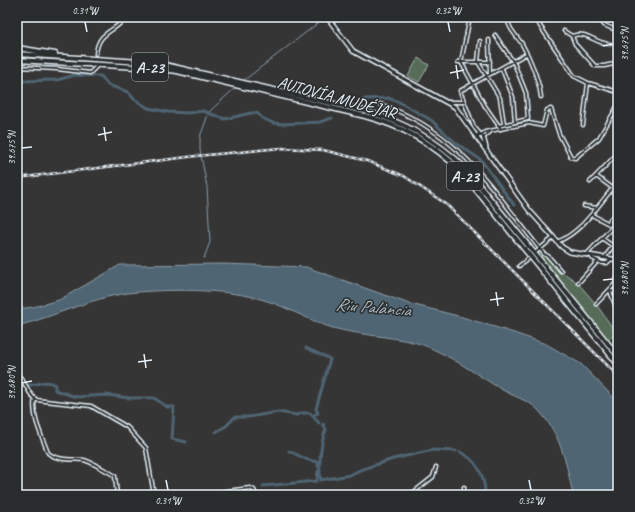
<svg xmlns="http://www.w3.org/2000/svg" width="635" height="512" viewBox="0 0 635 512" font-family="Caveat,sans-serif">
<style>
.green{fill:#566c58;stroke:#9faea8}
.water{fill:#4f6573;stroke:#8c9da8}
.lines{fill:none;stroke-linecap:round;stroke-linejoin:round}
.stream{stroke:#8c9da8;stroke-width:1}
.canal{stroke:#4f6573;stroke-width:3}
.street-casing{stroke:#e8f1f8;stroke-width:5}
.secondary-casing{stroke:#e8f1f8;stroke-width:6}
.highway-casing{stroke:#e8f1f8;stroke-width:7}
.street{stroke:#2a2d2e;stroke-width:2}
.secondary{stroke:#2a2d2e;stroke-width:3}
.highway{stroke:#2a2d2e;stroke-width:4}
.rail-casing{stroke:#e8f1f8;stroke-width:2.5}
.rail{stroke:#2a2d2e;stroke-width:1;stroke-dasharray:3;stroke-linecap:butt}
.ticks{fill:none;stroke:#e8f1f8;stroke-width:1.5}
.labels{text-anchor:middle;stroke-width:3;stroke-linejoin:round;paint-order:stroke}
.shield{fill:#2a2d2e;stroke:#afb6bb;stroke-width:1}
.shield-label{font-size:16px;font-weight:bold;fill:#e8f1f8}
.street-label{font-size:17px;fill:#e8f1f8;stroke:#2a2d2e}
.water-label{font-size:18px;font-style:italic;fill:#abb9c3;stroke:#2a2d2e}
.neatline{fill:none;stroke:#e8f1f8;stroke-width:1.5}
.ticks-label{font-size:10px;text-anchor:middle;fill:#e8f1f8}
</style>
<rect width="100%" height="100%" fill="#363535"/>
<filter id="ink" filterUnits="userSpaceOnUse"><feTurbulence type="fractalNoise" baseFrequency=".025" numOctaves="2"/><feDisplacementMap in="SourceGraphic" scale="8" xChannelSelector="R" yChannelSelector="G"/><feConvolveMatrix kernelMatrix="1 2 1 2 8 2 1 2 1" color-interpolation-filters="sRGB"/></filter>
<g filter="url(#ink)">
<path class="green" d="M418,58L429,65L419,82L408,76Z
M540,249L548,256L561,271L578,283L596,304L617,334L607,340L536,252Z"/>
<path class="water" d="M224,264L306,267L407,303L462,317L511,332L546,344L581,364L618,402V495H573C566,462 561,432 535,407C529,401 510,395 501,389C477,375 440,348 413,342C387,336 359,335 333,328C309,321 288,307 264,300C229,289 174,289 138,292C95,295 58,316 17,326V309L33,307L59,300L120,265Z"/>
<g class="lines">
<path class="stream" d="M243,81L326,17
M204,258L210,242L207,187L200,150V137L209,112L236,87"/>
<path class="canal" d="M17,81L57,80L75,75L98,76H101L108,85L128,92L134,99L148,108L168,112L188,113L203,111L225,119L251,113H257L262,118L273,123L283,124L320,122L332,118
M359,104L365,99L388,98L399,102L431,120L456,143L481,160L514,205
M306,348L328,358
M29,385C38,385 46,379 55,385V390L76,397L107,395L129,398H154L167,407H174L172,439L186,442
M17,387L25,386
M314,415L318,413L316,409L330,359
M323,424L326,430C321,440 318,468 321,480L350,475L360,470L393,459L433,450L456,451
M216,432L226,426L235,417H249L278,412L297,415L302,413H310L319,423
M289,451L308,460L318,462V466
M460,452C477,460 485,476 485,495
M263,486L317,481L318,471"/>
<defs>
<path id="street" d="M470,17L461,62L485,106L501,129
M507,17C508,28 516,35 522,44C530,58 539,80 541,97
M538,17L537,20L540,26L574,76L588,83L618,92
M599,17L604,25L618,31
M609,17L618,20
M564,31L572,36
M495,35L514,63L526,93L528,119L498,126
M489,40L490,74
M480,41L478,62L500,98L504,124
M610,44C595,44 587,30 572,36L575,44L595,66H604L618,63
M96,54C98,30 115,33 126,17
M458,62H490
M17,67L57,69L90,73L96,67
M502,69L513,97L515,122
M447,102H464
M380,104C461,132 493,191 544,254L548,256L561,271
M583,125L588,83
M480,134L474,127L460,91L526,54
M482,134L485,132L529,123L543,126L547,110L551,109L559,134L571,157L575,158L599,138L618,105
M484,137L490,132
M596,176L618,192
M590,182L618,153
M584,206L597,208
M592,215L613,226
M613,218L618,209
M609,223L610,219L613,218
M603,239L613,246L604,258
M557,242C584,231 599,203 618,182
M613,246L618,241
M536,252L553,238
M587,254L618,221
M592,256V258L602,263H607L611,259
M519,266L528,259
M578,283L597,262
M610,291L618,313
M610,291L618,292
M596,304L615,284L618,276
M17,374C26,381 27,393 36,400L91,406L127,427L146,448L154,495
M35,398C31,416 42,436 48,453C58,461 73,459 84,460C89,461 111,473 115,476L117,495
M464,487V495
M214,495L220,492L250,488L254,490L256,495
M410,495L433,477L436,467"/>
<path id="secondary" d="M327,17L353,51L455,107L529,210L562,247L570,252L618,260
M477,138L479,134L483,136L486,148"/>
<path id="highway" d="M17,48L55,54
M17,54L156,63L365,111C404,122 435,139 464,167L618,356
M17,60L155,68L177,71L365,116C403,126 433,143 461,171L618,364"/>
</defs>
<use href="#street" class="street-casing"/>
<use href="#secondary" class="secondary-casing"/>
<use href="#highway" class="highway-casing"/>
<use href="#street" class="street"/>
<use href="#secondary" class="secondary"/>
<use href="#highway" class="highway"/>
<defs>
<path id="rail" d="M17,178L196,156L281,148L323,150L367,161L404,176L446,204L618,376"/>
</defs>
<use href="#rail" class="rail-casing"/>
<use href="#rail" class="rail"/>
</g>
</g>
<path class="ticks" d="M85,22L87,32M448,22L450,32M603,46L613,44M456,65L458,79M450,73L464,70M104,127L106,141M98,135L112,132M22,148L32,147M603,280L613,279M496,292L498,306M490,300L504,298M144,354L146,368M138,362L152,360M22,383L32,381M166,480L168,490M529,480L531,490"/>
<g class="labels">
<g class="shield">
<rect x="132" y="53" width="36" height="28" rx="3"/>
<rect x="447" y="162" width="36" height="28" rx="3"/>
</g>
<g class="shield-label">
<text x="150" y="73">A-23</text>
<text x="465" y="182">A-23</text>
</g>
<g class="street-label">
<text transform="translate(337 97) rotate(15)" y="6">AUTOVÍA MUDÉJAR</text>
</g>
<g class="water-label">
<text transform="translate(373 307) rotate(5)" y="6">Riu Palància</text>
</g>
</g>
<rect width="635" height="512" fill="none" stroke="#2a2d2e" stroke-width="44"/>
<rect x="22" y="22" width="591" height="468" class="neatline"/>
<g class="ticks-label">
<text x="85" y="14">0.31°W</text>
<text x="448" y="14">0.32°W</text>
<text transform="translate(624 44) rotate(-90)" y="4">39.675°N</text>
<text transform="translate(11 148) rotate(-90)" y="4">39.675°N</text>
<text transform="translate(624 279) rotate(-90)" y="4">39.680°N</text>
<text transform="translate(11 383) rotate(-90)" y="4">39.680°N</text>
<text x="168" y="504">0.31°W</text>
<text x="531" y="504">0.32°W</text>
</g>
</svg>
